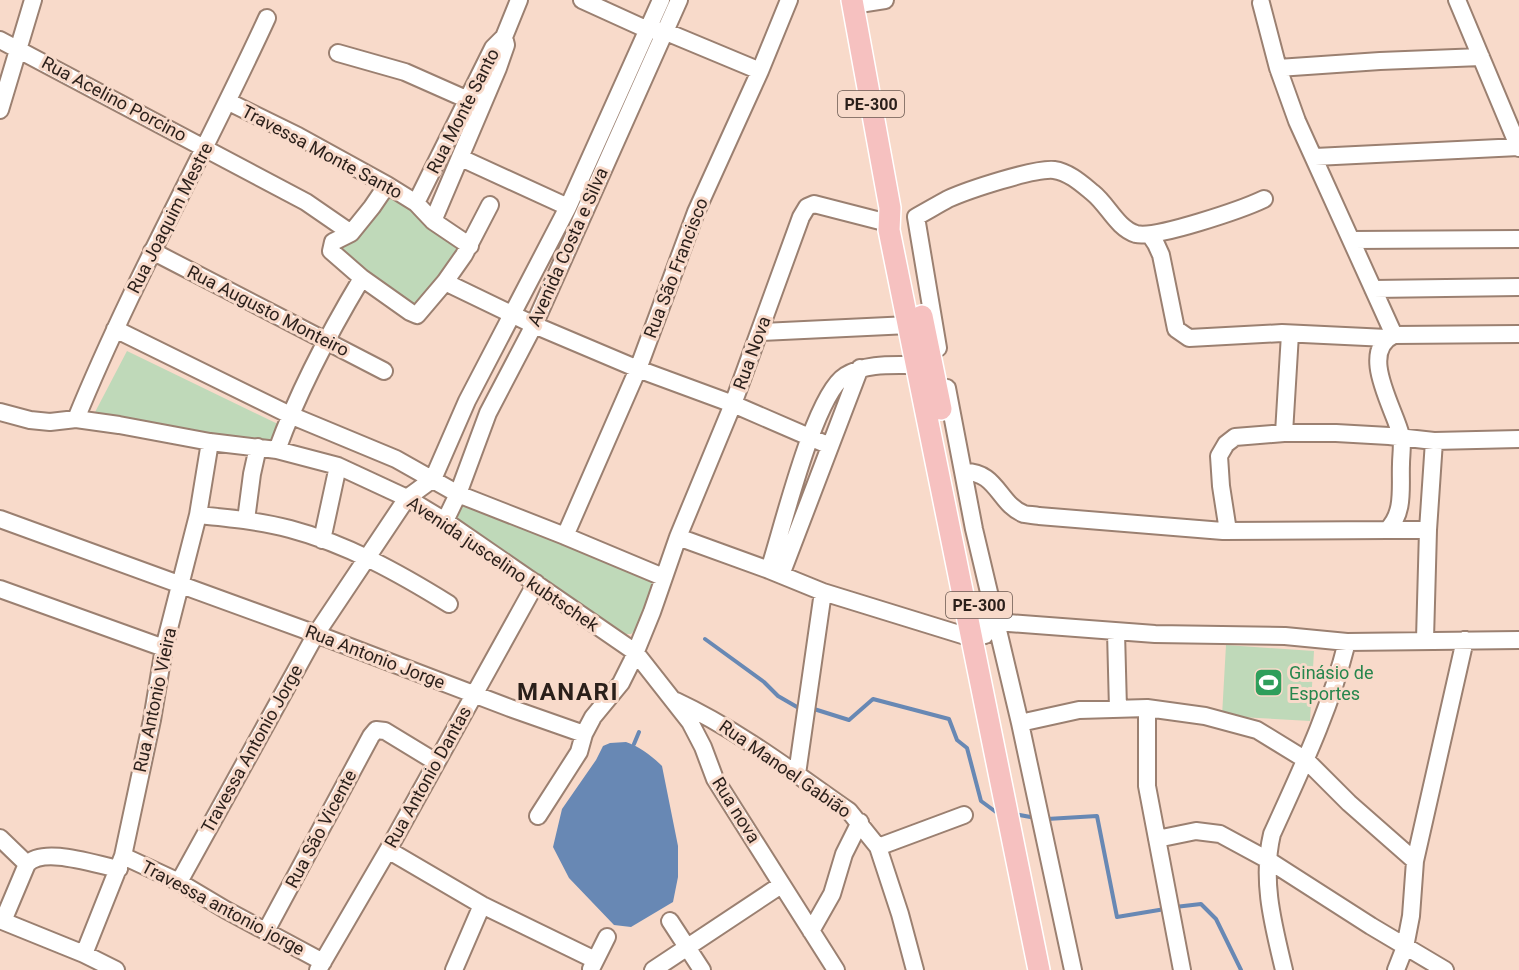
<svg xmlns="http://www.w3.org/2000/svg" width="1519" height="970" viewBox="0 0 1519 970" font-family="Roboto,sans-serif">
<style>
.green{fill:#bfd9b9}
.water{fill:#6888b4}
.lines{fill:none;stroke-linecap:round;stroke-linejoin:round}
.stream{stroke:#6888b4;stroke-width:4}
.minor-casing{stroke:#9b8071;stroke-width:20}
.major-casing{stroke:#fff;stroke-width:24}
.minor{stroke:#fff;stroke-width:16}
.major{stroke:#f6c1c0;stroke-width:21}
.labels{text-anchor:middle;stroke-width:6;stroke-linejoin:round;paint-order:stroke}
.shield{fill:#f8daca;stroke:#68574f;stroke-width:1.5}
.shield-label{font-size:16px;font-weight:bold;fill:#2a1f1a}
.street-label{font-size:18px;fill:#2a1f1a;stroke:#f8daca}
.leisure-label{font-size:18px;fill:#27864d;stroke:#f8daca;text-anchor:start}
.district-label{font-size:24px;font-weight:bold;letter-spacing:1.5px;fill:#2a1f1a;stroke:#f8daca}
</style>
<rect width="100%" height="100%" fill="#f8daca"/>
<path class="green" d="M391,194L462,249L437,282L411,306H407L343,252V246Z
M127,351L280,425L271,444L93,416Z
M464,503L648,579L652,583V590L636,629L631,634H626L455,520L459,506Z
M1226,645L1314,651L1310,721L1222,716Z"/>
<path class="water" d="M626,742C639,746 652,756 662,766L678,846V877L673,902L631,927L614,925L569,878L553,847L562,809L596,760L603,746L610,743Z"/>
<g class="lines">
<path class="stream" d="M705,639L764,682L778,696L797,707
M814,709L849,720L873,699L949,719L957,740L967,748L981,801L996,812H1001
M634,744L639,732
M1014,814L1036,818
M1047,819L1097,816L1117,917L1165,909
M1175,907L1201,904L1216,919L1241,970"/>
<defs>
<path id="minor" d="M582,0L648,30L664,31L760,71
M1457,0L1519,148
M1261,3L1278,68L1297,121L1394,335
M853,5L885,0
M0,40L306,202L351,233
M338,53L405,72L475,103
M1278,68L1380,61L1481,57
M229,102L298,136L387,185L416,203L433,221L470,246
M0,110L33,0
M1315,157L1519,147
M461,158L568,207
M387,185L372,207L351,233L333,242L331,251L362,278L410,312L417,315L445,282L464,255L490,205
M416,203L493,48L504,37L519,0
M433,221L498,68L506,45L505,41
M1150,235L1156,244L1161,255L1176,329L1189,338L1282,333L1387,338
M1352,240L1519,239
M152,251L384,371
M445,282L534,325L638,369L733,404L830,446
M1373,289L1519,287
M115,329L290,415L396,459L458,494L565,536L663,577
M760,332L909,325
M938,348L916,217C927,211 937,205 948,199C968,190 1034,168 1054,170C1069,172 1082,184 1093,193C1108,205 1117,228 1136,234C1156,239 1243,209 1264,199
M947,388L974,529L1020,723L1073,970
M0,412L30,420L50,422L76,419L119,425L210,442L277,450L338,466L407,498L445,521L635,652L690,722L703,747L715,779L836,970
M76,419C132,282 205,153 267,18
M1284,433L1290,334
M277,450C299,389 329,333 362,278
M963,472C997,470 999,505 1024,514C1029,515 1034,515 1039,516L1223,531L1387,530C1405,513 1400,487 1401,464C1401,455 1403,445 1401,436C1396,411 1357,351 1394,335L1519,334
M433,479L467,401L568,207L661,0
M198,515C229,518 260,521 290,529C347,544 399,573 449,604
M0,519L316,634L510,708L584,734L593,717L621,683L632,661L652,612L678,537L733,404L801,217L807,207L814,204L888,223
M246,520L252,474L258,447
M445,521L458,494L488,413L534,325L679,0
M1387,530H1428
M1228,531L1221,486L1219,456L1226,444L1235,437L1284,433H1336L1389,436L1434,441L1519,439
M565,536L638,369L696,212L760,71L789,0
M678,537L769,570L823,592L972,638L985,635
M322,540L338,466
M769,570C782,531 814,395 845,376C868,361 900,366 926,365
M781,575L860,368
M0,589L164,648
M982,621L1155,634L1285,636L1347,642L1519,640
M1116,632L1118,709
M1425,639L1428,530L1434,441
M676,701C738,730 793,772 849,811L878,847L900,914L915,970
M1147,708V786L1182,970
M1020,723L1079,710L1147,708L1205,716L1257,730L1306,760L1349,803L1415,861
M797,774L823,592
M538,816L579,752L584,734
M0,838L27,864
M1157,839L1196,831L1220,834L1268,860L1371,926L1445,970
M878,847L964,815
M388,850L482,905L595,960
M123,856L179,882L226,910L323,962
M179,882L316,634L407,498L433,479
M0,920L84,954L116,970
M3,921L27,864C44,846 96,865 119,869
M670,921L702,970
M266,931L371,736L376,730L385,731L436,762
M811,931L832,894L844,854L860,822
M84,954L123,856L152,720L164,648L198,515L210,442
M591,969L607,937
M318,970L388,850L536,583
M454,970L482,905
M653,970L781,885
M1284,970C1273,924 1261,880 1272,834C1301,770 1330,710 1347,642
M1396,970L1405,947L1411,916L1415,861L1465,640"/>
<path id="major" d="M852,0L890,208L889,230L1039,970
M922,316L941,409"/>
</defs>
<use href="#minor" class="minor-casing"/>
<use href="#major" class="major-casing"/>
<use href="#minor" class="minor"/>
<use href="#major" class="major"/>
</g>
<defs>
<symbol id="stadium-square" viewBox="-11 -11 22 22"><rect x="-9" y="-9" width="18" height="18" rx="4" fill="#2e9e5b" stroke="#f8daca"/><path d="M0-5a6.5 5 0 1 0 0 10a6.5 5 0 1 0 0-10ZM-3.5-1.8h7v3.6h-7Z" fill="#fff"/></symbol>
</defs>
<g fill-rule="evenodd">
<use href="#stadium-square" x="1252" y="666" width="33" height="33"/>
</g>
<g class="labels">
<g class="shield">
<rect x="838" y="91" width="66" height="26" rx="4.5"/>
<rect x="946" y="592" width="66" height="26" rx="4.5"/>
</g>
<g class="shield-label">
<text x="871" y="110">PE-300</text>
<text x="979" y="611">PE-300</text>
</g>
<g class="street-label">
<text transform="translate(114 99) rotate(28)" y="6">Rua Acelino Porcino</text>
<text transform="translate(463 111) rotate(-63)" y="6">Rua Monte Santo</text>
<text transform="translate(322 152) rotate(28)" y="6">Travessa Monte Santo</text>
<text transform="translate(170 218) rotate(-63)" y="6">Rua Joaquim Mestre</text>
<text transform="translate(568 247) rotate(-66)" y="6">Avenida Costa e Silva</text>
<text transform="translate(676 268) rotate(-69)" y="6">Rua São Francisco</text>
<text transform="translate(268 311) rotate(27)" y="6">Rua Augusto Monteiro</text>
<text transform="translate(752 353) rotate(-70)" y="6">Rua Nova</text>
<text transform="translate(503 564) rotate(34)" y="6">Avenida juscelino kubtschek</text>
<text transform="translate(375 657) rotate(21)" y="6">Rua Antonio Jorge</text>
<text transform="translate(155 700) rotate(-78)" y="6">Rua Antonio Vieira</text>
<text transform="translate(252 749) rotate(-61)" y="6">Travessa Antonio Jorge</text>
<text transform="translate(785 769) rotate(35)" y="6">Rua Manoel Gabião</text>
<text transform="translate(428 777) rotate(-61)" y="6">Rua Antonio Dantas</text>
<text transform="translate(736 810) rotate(58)" y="6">Rua nova</text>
<text transform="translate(321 829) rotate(-62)" y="6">Rua São Vicente</text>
<text transform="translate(223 908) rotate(28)" y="6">Travessa antonio jorge</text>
</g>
<g class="leisure-label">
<text x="1289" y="679">Ginásio de<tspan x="1289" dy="21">Esportes</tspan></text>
</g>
<g class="district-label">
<text x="568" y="700">MANARI</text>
</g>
</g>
</svg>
